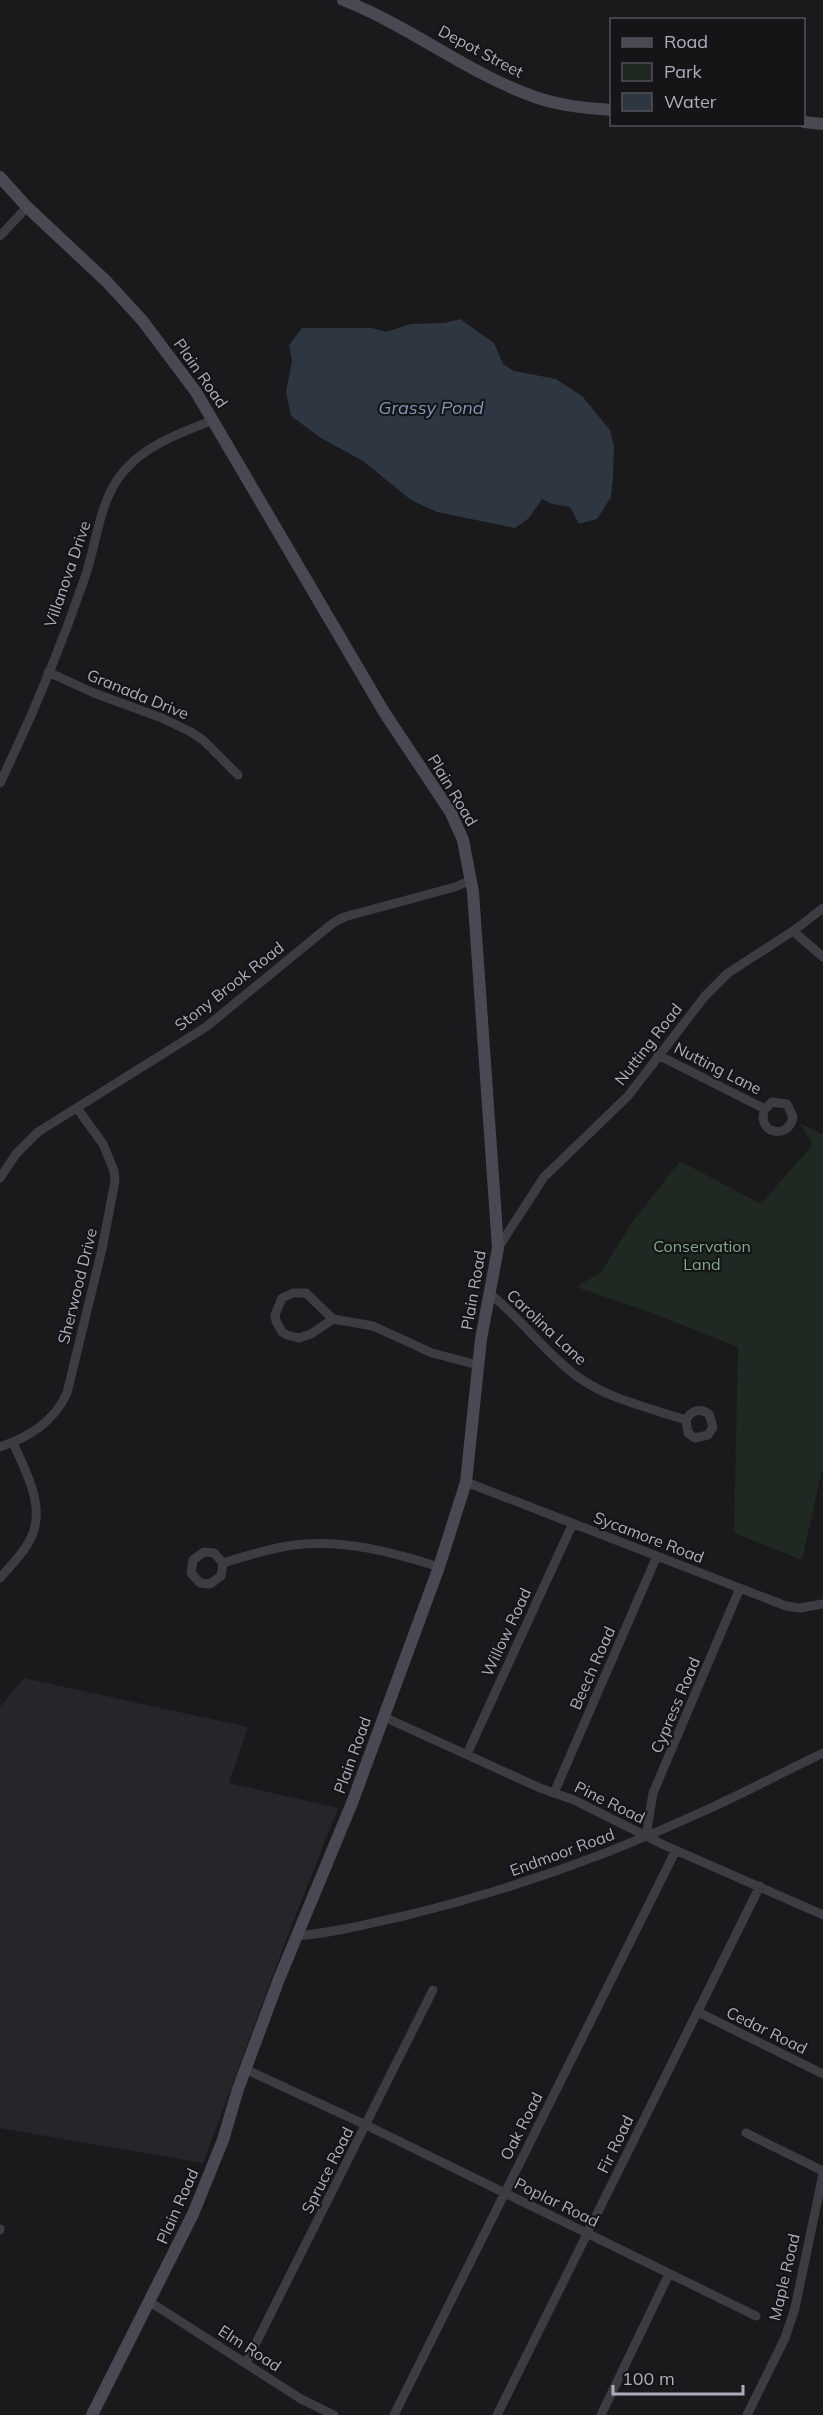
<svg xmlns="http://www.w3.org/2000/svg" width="823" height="2415" viewBox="0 0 823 2415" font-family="Mulish,sans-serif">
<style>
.built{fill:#262529}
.green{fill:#1f2821}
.water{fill:#2e3642}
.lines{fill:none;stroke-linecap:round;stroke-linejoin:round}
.minor{stroke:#3c3c43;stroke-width:9}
.secondary{stroke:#484952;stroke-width:12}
.labels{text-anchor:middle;stroke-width:4.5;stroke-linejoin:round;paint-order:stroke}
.street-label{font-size:16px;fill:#abaebd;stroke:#151417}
.park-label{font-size:16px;fill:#80a988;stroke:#151417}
.water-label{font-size:18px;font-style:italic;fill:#7f98ba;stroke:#151417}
</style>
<rect width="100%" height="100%" fill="#1a191c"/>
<path class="built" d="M24,1678L248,1727L229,1783L338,1808L294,1919L203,2163L0,2128V1707Z"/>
<path class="green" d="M799,1123L823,1134V1465L802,1560L734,1533L738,1347L655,1314L576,1287L601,1272L631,1224L680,1161L761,1204L813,1144Z"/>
<path class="water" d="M460,319L494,343L503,364L514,371L556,379L582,396L610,430L614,446L613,478L611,497L597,519L579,524L570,507L552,504L542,499L529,518L515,528L437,512L411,500L363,461L321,438L291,416L286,392L292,361L289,345L302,328H372L386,332L411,324L445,323Z"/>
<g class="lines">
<path class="minor" d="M0,236L27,207
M48,672L94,693L162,718L191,732L203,740L238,775
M0,783C32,717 61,647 85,577C97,543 99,499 124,471C147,444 181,433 213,420
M793,931L823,957
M658,1055L765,1109C755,1132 788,1142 793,1117L787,1104L772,1102L765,1109
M0,1178L16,1154L38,1132L206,1027L333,923L344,917L455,887L471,880
M498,1248L544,1177L628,1096L705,996L728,973L793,931L823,908
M490,1294C522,1319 545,1353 578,1377C608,1399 650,1408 686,1420L688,1433L695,1438L708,1435L713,1427L709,1414C700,1408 691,1410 686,1420
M333,1319L311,1334L299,1338L287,1335L282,1332L276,1321L275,1315L282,1298L293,1293H306L333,1319L373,1326L432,1353L478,1365
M0,1447C29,1437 54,1422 67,1393L102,1249L115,1181L114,1171L103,1144L77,1108
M466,1482L786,1606L800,1608L823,1604
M223,1563L221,1576L210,1584L200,1583L191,1573L193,1560L204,1552L214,1553L223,1563C246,1556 270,1548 294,1545C344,1539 392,1552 439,1567
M0,1578C9,1567 20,1557 27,1545C49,1512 27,1474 13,1443
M384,1717L540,1788L574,1800L664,1845L823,1915
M467,1754L573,1523
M554,1793L657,1556
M646,1836L653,1793L740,1588
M296,1936C334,1933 371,1923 408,1915C510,1890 609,1855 704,1811C744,1793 783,1772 823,1753
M698,2012L823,2074
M247,2070L366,2125L756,2316
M746,2133L823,2171
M0,2230V2229
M150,2302L301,2399L334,2415
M246,2363L433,1990
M394,2415L676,1850
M497,2415L760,1886
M601,2415L669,2274
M747,2415L785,2338L795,2308L823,2174"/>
<path class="secondary" d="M343,0C410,26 467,73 535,97C560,106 586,108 612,110
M804,122L823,124
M0,177L27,207L106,281L142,320L196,392L384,712L451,813L463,840L473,892L498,1248L481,1339L466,1482L439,1567L352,1803L279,1979L238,2089L223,2140L193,2214L92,2415"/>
</g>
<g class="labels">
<g class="street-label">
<text transform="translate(481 51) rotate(28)" y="6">Depot Street</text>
<text transform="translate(201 373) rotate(55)" y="6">Plain Road</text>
<text transform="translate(67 574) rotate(-71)" y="6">Villanova Drive</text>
<text transform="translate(138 694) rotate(22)" y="6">Granada Drive</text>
<text transform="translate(453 790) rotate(59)" y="6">Plain Road</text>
<text transform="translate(229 986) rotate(-38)" y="6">Stony Brook Road</text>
<text transform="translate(648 1044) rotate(-52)" y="6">Nutting Road</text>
<text transform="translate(718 1068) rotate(27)" y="6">Nutting Lane</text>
<text transform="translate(77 1286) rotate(-76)" y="6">Sherwood Drive</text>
<text transform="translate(473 1290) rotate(-80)" y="6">Plain Road</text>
<text transform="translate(547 1327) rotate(43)" y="6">Carolina Lane</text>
<text transform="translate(649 1537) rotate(21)" y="6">Sycamore Road</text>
<text transform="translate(506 1632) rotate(-65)" y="6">Willow Road</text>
<text transform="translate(592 1668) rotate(-66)" y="6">Beech Road</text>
<text transform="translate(675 1705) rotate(-67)" y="6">Cypress Road</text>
<text transform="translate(352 1755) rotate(-70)" y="6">Plain Road</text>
<text transform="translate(610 1802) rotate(26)" y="6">Pine Road</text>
<text transform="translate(562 1852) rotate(-20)" y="6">Endmoor Road</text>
<text transform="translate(767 2030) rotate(26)" y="6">Cedar Road</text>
<text transform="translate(521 2126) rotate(-63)" y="6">Oak Road</text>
<text transform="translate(615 2144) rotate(-64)" y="6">Fir Road</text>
<text transform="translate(327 2170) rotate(-63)" y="6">Spruce Road</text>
<text transform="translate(557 2202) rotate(26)" y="6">Poplar Road</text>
<text transform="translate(177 2206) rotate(-66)" y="6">Plain Road</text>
<text transform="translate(784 2277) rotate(-77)" y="6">Maple Road</text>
<text transform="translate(250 2348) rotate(33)" y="6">Elm Road</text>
</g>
<g class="park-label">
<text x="702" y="1252">Conservation<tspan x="702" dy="18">Land</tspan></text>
</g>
<g class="water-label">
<text x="431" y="414">Grassy Pond</text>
</g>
</g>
<rect x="610" y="18" width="195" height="108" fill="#151417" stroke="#515259" stroke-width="1.5"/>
<rect x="622" y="38" width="30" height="9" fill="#484952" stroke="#515259" stroke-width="1.5"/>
<text x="664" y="48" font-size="18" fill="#abaebd">Road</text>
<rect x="622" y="63" width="30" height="18" fill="#1f2821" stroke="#515259" stroke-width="1.5"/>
<text x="664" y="78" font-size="18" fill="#abaebd">Park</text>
<rect x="622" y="93" width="30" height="18" fill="#2e3642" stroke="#515259" stroke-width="1.5"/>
<text x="664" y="108" font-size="18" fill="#abaebd">Water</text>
<path d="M613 2385v9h130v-9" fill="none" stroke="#abaebd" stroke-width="3"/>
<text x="622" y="2385" font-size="18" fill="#abaebd" stroke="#151417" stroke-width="4.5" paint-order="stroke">100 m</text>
</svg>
